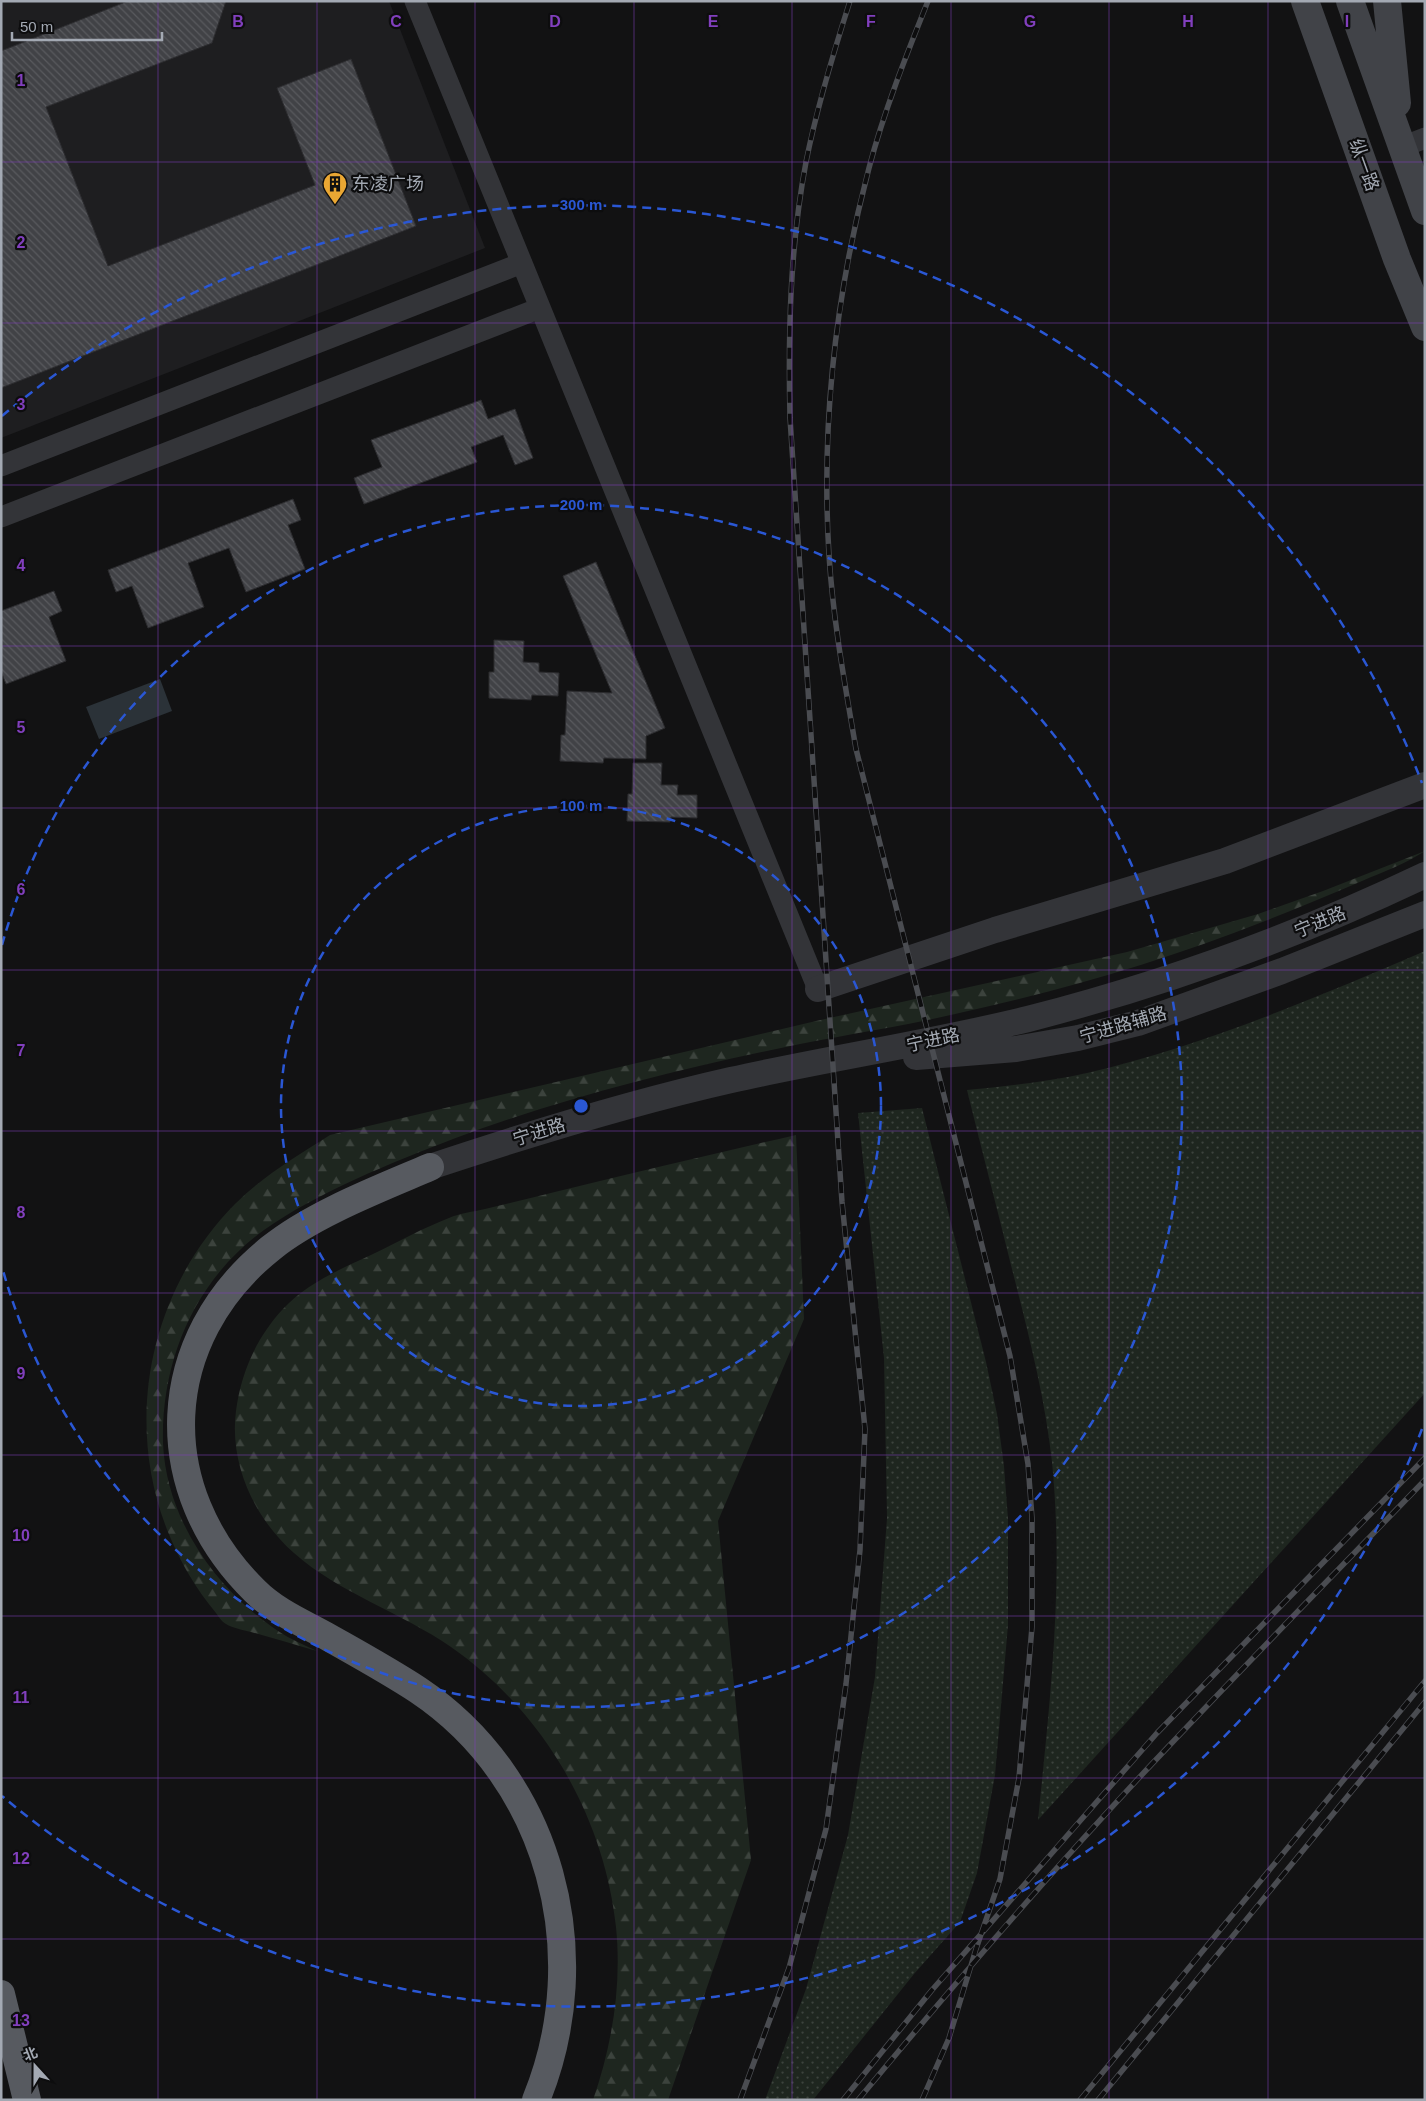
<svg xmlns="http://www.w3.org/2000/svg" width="1426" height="2101" viewBox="0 0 1426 2101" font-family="Arial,'Noto Sans SC',sans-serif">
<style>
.built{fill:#1e1e20}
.grass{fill:url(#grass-dots)}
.forest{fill:url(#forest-firs)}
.water{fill:#2b3238}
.building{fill:url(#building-back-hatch);stroke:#2c2c2f}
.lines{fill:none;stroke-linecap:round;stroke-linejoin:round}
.minor{stroke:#333438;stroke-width:21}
.tertiary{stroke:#333438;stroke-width:26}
.secondary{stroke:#414348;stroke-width:28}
.trunk{stroke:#575a60;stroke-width:28}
.rail-casing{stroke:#4a4c51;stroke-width:5.5}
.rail{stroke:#0d0d0e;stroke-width:4;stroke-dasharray:11;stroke-linecap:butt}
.grid{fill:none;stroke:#813fbd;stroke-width:1;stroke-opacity:0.55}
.ring{fill:none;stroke:#2a57d4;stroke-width:2.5;stroke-dasharray:9 6}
.labels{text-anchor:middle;stroke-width:4.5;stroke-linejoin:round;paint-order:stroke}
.street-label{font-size:18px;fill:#a3a9b3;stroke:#0d0d0e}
.poi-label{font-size:18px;fill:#a3a9b3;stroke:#0d0d0e;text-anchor:start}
.grid-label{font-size:16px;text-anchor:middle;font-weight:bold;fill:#813fbd;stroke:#0d0d0e;stroke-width:4.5;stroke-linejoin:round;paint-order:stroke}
.centre{fill:#2a57d4;stroke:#0d0d0e;stroke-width:2.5}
.ring-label{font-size:15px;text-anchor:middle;font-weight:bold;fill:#2a57d4;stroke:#0d0d0e;stroke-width:4.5;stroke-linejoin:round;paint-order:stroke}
</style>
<defs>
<pattern id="grass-dots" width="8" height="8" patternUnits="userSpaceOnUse" patternTransform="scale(1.25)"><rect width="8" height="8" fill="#1e261f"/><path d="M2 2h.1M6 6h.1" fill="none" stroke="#3c433d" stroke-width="1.8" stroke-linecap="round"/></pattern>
<pattern id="forest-firs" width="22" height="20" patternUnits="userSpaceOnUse" patternTransform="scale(1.25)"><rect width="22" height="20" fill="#1e261f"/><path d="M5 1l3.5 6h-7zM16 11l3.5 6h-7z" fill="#3c433d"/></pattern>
<pattern id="building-back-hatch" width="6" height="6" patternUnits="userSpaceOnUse" patternTransform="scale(1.25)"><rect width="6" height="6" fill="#414246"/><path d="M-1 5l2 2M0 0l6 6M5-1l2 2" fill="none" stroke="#595a5e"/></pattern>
</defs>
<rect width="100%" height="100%" fill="#121213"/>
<path class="built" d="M1,1H389L485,248L1,438Z"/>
<path class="grass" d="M1425,951V1393L1038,1820C1050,1700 1064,1584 1052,1462C1045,1398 1029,1336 1013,1273C998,1212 982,1151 967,1090C1007,1086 1047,1082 1087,1073C1203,1046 1315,998 1425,951Z
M922,1108L986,1362L997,1414L1004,1466L1008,1519V1625L995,1775L977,1873L960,1922L914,1974L813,2100H765L806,1989L848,1835L875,1677L887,1518L884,1358L858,1113Z"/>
<path class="forest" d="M1425,851C1407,863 1383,872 1362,881C1330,895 1298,908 1265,921C1164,961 1060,991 955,1014C903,1026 851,1034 800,1044C682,1068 565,1097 453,1139C393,1162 316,1193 264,1230C195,1280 161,1360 163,1443C166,1519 216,1590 278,1631C290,1639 304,1645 317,1651C295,1645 273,1638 251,1632C243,1630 233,1628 226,1624C222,1622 219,1617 216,1613C196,1589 180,1562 168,1532C123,1420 150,1290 235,1204C263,1176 297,1156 330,1135L816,1021L1127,952L1258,914L1323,891Z
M796,1135L804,1319L718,1521L751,1860L668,2100H593C612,2045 622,1986 616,1927C604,1816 543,1711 451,1647C402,1613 339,1593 294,1553C255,1519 229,1464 236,1411C241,1373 256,1338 283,1309C307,1283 341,1269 373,1254C398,1242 423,1228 449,1218C460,1213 473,1212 485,1209C510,1203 535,1197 559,1191C638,1172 717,1153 796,1135Z"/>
<path class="water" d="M160,679L172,711L99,739L86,707Z"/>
<path class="building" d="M128,1H226L212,43L46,107L108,266L315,185L277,88L351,59L416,226L1,388V51Z
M481,400L488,419L515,409L533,458L515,465L503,435L471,447L477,462L364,504L354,478L382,467L371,440Z
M293,499L301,520L288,525L305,569L246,592L229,548L188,563L204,607L148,628L132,586L116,592L108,570Z
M596,562L665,728L646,736V759L604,758L603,763L560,761L561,735H565L567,691L612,693L563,576Z
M54,591L62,611L49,617L66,661L6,684L1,671V611Z
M494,640L524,641L523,662L539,663V672L559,673L558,696L532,695L531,700L489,698V672H494Z
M633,763H662L661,785H678L677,795H697V818L671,817L670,822L627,821L628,794H632Z"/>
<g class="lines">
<path class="minor" d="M415,1L818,989
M1402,147L1425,138
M1,466L522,263
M1,517L540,308"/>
<path class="tertiary" d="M818,989L995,930L1225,861L1425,785
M916,1057L1016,1049L1078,1038L1138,1023L1282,971L1425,914
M430,1167C529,1134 629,1103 731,1080C830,1058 930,1043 1028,1019C1165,984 1297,936 1425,875"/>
<path class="secondary" d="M1305,1L1397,259L1425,327
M1350,1L1425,211
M1387,1L1397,103"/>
<path class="trunk" d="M430,1167C381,1188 313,1214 271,1248C157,1339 151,1489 255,1591C276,1612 303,1623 328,1637C358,1654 389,1671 418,1690C551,1779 596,1954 536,2100
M1,1994L27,2100"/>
<defs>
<path id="rail" d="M740,2100L789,1968L826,1829L846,1684L860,1550L865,1429L842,1202L790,418C788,332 790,247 806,162C817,107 833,54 850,1
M843,2100L932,1990L1157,1733L1425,1458
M858,2100C958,1979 1060,1861 1167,1748C1252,1658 1339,1569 1425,1480
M922,2100L949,2038L976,1949L1000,1879L1019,1778L1032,1627V1518L1028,1464L1010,1356L856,749C845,685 833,620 829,555C821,426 836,293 869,168C884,111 906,56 928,1
M1080,2100L1425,1681
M1098,2100L1425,1702"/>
</defs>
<use href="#rail" class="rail-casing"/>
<use href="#rail" class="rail"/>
</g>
<path class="grid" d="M158,1V2100M317,1V2100M475,1V2100M634,1V2100M792,1V2100M951,1V2100M1109,1V2100M1268,1V2100M1,162H1425M1,323H1425M1,485H1425M1,646H1425M1,808H1425M1,970H1425M1,1131H1425M1,1293H1425M1,1455H1425M1,1616H1425M1,1778H1425M1,1939H1425"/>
<g class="ring">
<circle cx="581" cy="1106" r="300"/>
<path d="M2 945A601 601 0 1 1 2 1267"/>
<path d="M1422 1429A901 901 0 0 1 2 1796M2 416A901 901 0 0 1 1422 783"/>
</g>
<defs>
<symbol id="building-pin" viewBox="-11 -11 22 30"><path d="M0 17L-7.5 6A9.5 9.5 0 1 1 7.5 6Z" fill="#eaa733" stroke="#0d0d0e"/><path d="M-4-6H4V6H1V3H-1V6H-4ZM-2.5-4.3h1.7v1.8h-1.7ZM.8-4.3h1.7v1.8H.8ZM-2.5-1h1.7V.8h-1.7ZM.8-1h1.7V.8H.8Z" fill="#111"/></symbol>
</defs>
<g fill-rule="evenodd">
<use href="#building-pin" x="321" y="170" width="28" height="38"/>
</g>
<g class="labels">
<g class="street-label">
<text transform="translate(1364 165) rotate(70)" y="6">纵一路</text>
<text transform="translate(1320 922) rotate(-22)" y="6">宁进路</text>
<text transform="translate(1123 1025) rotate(-16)" y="6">宁进路辅路</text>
<text transform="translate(933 1040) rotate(-12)" y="6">宁进路</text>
<text transform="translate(539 1132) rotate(-17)" y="6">宁进路</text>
</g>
<g class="poi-label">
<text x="352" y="190">东凌广场</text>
</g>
</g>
<g class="grid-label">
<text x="238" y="27">B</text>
<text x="396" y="27">C</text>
<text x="555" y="27">D</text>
<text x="713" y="27">E</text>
<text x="871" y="27">F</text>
<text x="1030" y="27">G</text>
<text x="1188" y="27">H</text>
<text x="1347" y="27">I</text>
<text x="21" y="86">1</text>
<text x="21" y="248">2</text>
<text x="21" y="410">3</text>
<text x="21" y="571">4</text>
<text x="21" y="733">5</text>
<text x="21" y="895">6</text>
<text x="21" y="1056">7</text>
<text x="21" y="1218">8</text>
<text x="21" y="1379">9</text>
<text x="21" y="1541">10</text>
<text x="21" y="1703">11</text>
<text x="21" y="1864">12</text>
<text x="21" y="2026">13</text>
</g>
<circle cx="581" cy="1106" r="8" class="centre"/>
<g class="ring-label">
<text x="581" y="210">300 m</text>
<text x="581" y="510">200 m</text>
<text x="581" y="811">100 m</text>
</g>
<rect width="1426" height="2101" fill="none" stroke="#a3a9b3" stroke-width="5"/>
<g transform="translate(35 2066) rotate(339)" stroke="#0d0d0e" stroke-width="4" paint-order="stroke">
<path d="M0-4L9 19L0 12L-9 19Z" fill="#a3a9b3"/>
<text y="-8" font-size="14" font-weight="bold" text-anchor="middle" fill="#a3a9b3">北</text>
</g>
<path d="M12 32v8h150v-8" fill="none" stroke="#a3a9b3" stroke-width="2.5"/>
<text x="20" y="32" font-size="15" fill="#a3a9b3" stroke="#0d0d0e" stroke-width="4" paint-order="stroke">50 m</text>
</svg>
